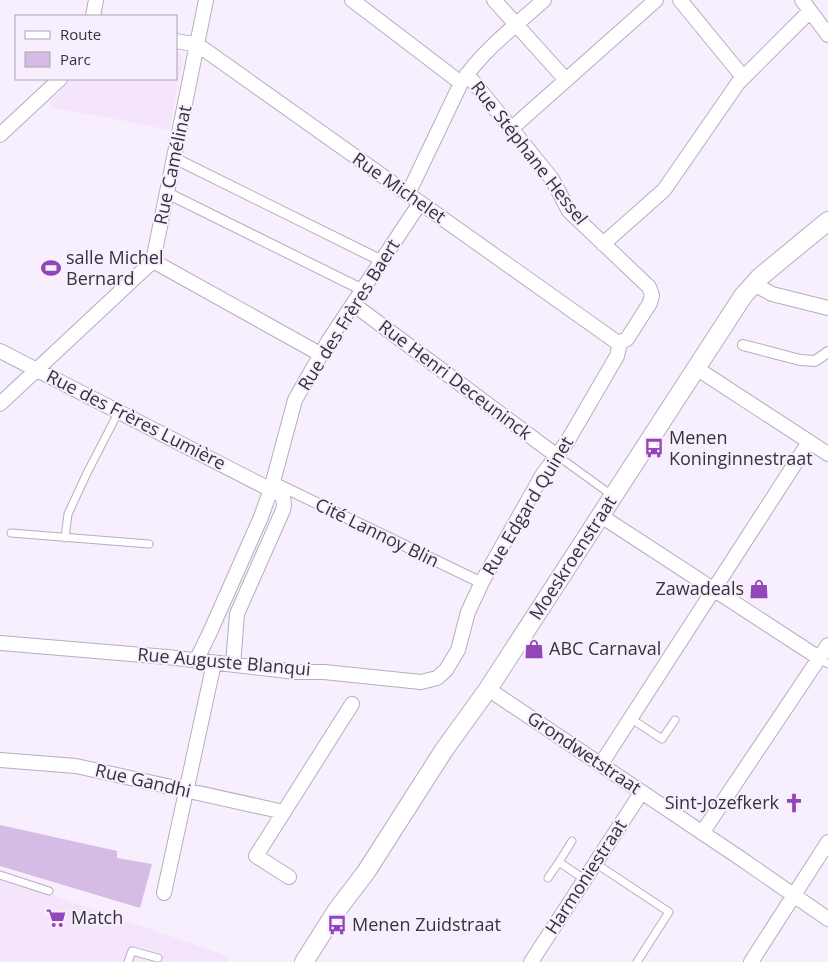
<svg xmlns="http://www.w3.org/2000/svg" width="828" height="962" viewBox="0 0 828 962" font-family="'Open Sans',sans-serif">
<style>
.built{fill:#f4e5fd}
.green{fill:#d6bce5}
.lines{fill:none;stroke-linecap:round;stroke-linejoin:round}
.service-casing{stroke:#b9acc1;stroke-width:9}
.pedestrian-casing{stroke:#b9acc1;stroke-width:12}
.minor-casing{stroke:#b9acc1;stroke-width:16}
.tertiary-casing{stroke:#b9acc1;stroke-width:20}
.service{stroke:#fff;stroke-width:7}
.pedestrian{stroke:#fff;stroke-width:10}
.minor{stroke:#fff;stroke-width:14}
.tertiary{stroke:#fff;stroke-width:18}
.labels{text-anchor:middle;stroke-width:4;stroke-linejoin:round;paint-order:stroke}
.street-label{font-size:18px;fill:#37323b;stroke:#f7effd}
.poi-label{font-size:18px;fill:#37323b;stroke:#f7effd;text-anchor:start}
</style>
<rect width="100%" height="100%" fill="#f7effd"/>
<path class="built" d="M176,52L179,53L183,58L169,130L110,118L56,109L49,102L73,79H176Z
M0,877L230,957L228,962H0Z"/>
<path class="green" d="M0,825L117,851V858L152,864L140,908L0,866Z"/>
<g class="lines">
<defs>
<path id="service" d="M566,462L613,496
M11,533L149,544
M65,538L68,514L87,473L119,411
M819,658L828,664
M630,718L662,739L675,720
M572,841L559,862L584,879
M595,863L669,912L637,962
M0,875L49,891
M548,878L559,862
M128,962L132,951L158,958"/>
<path id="pedestrian" d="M174,158L382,261
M167,193L363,290
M743,345L800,360L815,361L828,352
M273,482L482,583"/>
<path id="minor" d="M352,0L461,83
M494,0L566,80
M680,0L743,77
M802,0L828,35
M93,16L96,0
M176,41L198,45L618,343
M467,74L552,179L569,211L649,287L652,295L650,303L627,339L618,343
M512,128L656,0
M0,135L60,79
M408,194L461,83C482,51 515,26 544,0
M603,244L664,190L738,83L810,11
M153,261L206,0
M153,261L320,354
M754,284L772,294L828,308
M353,304L557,456
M0,351L283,496L284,505L283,510L237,614L233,665
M696,368L828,454
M0,404L153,261
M601,516L819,658
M0,643L167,657L296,672H324L421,682L437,678L446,670L458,650L468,612L483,580L543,474L567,442L617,356L619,347L618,343
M196,661L211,630L261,517L271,489L295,400L329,340L420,203
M488,689L740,858L828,919
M0,760L76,766L284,812
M601,764L809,442
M702,833L828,645
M289,877L256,856L352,704
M164,893L214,663
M531,962L641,793
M751,962L828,842"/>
<path id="tertiary" d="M304,962L337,910L366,872L444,750L488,689L743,296L760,277L828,221"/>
</defs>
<use href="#service" class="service-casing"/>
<use href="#pedestrian" class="pedestrian-casing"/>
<use href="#minor" class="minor-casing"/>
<use href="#tertiary" class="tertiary-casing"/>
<use href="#service" class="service"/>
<use href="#pedestrian" class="pedestrian"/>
<use href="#minor" class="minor"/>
<use href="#tertiary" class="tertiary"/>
</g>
<defs>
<symbol id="stadium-bare" viewBox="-9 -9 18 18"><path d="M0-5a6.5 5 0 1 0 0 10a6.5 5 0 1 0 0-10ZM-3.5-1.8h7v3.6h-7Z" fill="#9246b8" stroke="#f7effd" stroke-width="2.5" paint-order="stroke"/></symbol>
<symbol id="bus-bare" viewBox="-9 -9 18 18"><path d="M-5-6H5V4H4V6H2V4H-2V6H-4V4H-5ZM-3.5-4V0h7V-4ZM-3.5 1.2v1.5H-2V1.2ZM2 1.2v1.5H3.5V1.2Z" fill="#9246b8" stroke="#f7effd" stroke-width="2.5" paint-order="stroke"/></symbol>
<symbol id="shop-bare" viewBox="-9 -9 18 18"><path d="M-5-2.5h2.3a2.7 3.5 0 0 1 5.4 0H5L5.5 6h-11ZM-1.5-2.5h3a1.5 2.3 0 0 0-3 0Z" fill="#9246b8" stroke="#f7effd" stroke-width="2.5" paint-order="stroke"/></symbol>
<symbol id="church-bare" viewBox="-9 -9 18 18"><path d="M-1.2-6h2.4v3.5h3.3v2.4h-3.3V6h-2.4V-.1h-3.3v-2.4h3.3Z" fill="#9246b8" stroke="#f7effd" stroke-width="2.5" paint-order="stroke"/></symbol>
<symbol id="supermarket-bare" viewBox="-9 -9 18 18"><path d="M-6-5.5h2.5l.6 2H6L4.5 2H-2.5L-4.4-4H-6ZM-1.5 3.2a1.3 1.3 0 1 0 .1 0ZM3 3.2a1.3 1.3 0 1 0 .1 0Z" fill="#9246b8" stroke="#f7effd" stroke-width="2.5" paint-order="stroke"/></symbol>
</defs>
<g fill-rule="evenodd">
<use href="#stadium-bare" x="37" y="254" width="28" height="28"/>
<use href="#bus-bare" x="640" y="434" width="28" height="28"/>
<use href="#shop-bare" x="745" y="575" width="28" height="28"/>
<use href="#shop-bare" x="520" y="635" width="28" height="28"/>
<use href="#church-bare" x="780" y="789" width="28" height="28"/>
<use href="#supermarket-bare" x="42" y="904" width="28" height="28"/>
<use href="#bus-bare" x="323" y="911" width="28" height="28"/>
</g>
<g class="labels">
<g class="street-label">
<text transform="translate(529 153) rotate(52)" y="6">Rue Stéphane Hessel</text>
<text transform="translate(173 165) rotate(-78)" y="6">Rue Camélinat</text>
<text transform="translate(399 188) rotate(35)" y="6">Rue Michelet</text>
<text transform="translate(349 315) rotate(-58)" y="6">Rue des Frères Baert</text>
<text transform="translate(455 380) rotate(37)" y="6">Rue Henri Deceuninck</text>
<text transform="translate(136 420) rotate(27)" y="6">Rue des Frères Lumière</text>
<text transform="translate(528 506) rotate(-59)" y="6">Rue Edgard Quinet</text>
<text transform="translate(377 533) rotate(26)" y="6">Cité Lannoy Blin</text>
<text transform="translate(573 558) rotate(-57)" y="6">Moeskroenstraat</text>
<text transform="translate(224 662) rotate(5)" y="6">Rue Auguste Blanqui</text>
<text transform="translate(584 753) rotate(34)" y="6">Grondwetstraat</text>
<text transform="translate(143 781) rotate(13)" y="6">Rue Gandhi</text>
<text transform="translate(586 877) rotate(-57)" y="6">Harmoniestraat</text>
</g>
<g class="poi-label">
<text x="66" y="264">salle Michel<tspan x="66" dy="21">Bernard</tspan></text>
<text x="669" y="444">Menen<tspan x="669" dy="21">Koninginnestraat</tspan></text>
<text x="744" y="595" text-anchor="end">Zawadeals</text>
<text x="549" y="655">ABC Carnaval</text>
<text x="779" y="809" text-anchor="end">Sint-Jozefkerk</text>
<text x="71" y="924">Match</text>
<text x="352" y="931">Menen Zuidstraat</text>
</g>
</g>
<rect x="15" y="15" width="162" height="65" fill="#f7effd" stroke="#aaa3af"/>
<rect x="25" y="31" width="25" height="8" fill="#ffffff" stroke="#aaa3af"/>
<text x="60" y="40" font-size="15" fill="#37323b">Route</text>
<rect x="25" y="52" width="25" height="15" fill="#d6bce5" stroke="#aaa3af"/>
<text x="60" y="65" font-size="15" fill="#37323b">Parc</text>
</svg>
